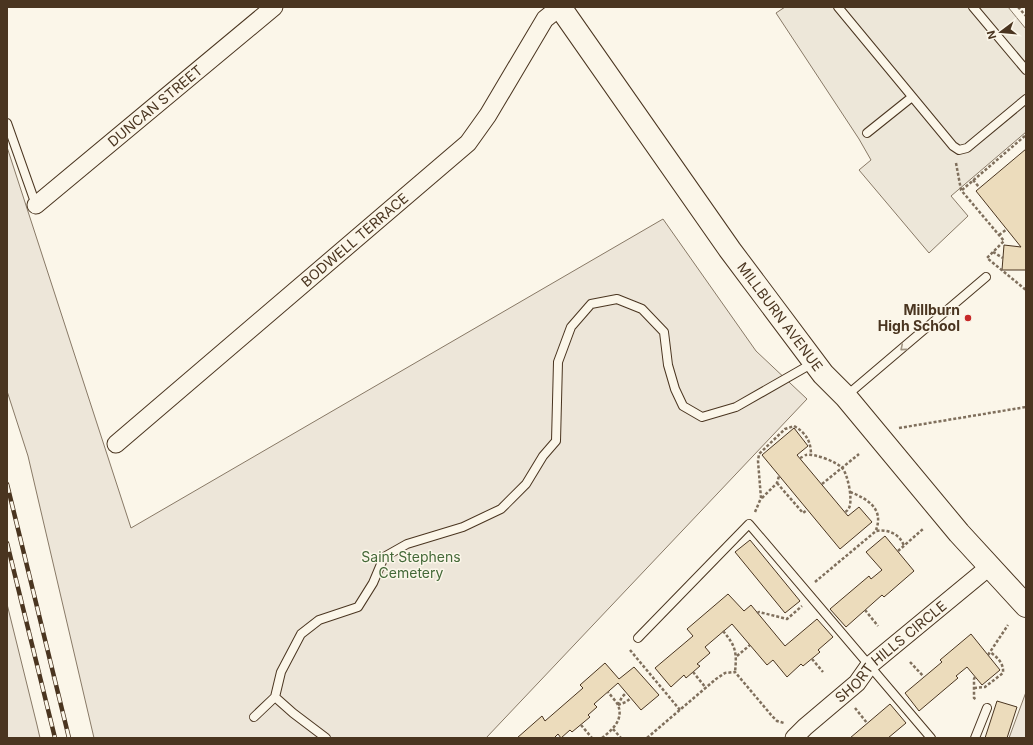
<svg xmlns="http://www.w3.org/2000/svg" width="1033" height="745" viewBox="0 0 1033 745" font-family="Inter,sans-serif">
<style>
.green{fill:#ede6d9;stroke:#887966}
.parking{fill:#ede7d9;stroke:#887966}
.building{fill:#ecdcbc;stroke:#4a3520}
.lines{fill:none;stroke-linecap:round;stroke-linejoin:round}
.lane-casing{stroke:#4a3520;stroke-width:10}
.street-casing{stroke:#4a3520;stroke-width:19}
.primary-casing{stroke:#4a3520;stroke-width:24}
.path{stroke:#7f6f5c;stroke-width:2.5;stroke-dasharray:3 2;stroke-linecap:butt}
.lane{stroke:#fbf6e9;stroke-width:8}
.street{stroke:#fbf6e9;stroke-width:17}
.primary{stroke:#fbf6e9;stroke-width:22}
.rail-casing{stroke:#4a3520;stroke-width:4.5}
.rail{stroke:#fbf6e9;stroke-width:3;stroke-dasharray:9;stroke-linecap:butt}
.oneway{stroke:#a29684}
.poi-dot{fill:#c62828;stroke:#fbf6e9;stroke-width:1.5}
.labels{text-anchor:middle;stroke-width:3;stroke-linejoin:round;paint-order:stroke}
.street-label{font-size:14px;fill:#4a3520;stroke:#fbf6e9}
.poi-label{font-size:14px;font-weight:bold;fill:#4a3520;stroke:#fbf6e9;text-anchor:end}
.park-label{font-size:14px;fill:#436837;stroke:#fbf6e9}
</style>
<rect width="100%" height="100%" fill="#fbf6e9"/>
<path class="green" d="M7,147L131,528L663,219L756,351L807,399L486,738H94L28,456L7,391Z
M7,604L37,725L40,738H7Z
M1026,692V738H1009Z"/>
<path class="parking" d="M785,7H1008L1026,29V132L951,196L968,216L929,253L859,170L871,160L859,139L776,13Z"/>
<path class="building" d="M1026,149V270H1002L1004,245L1021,247L976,191Z
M794,428L808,446L797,455L848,516L859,507L872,522L840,549L762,455Z
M885,536L914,571L884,597L882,595L846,627L830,609L869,576L871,579L882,570L866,552Z
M750,540L800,601L785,613L735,552Z
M728,594L744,611L751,605L785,646L817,619L833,637L818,650L820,652L803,666L801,664L787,677L773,660L767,665L732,624L705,647L710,653L697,664L700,666L686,678L684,675L671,687L655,668L693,636L687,629Z
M971,634L1000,670L982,685L967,667L956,676L958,678L919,711L905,693L942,662L940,660Z
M605,663L619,679L634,667L659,695L641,710L618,683L594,704L597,707L588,715L590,717L572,732L570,730L561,738L558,734L554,738H517L542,716L545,721L583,688L580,685Z
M997,701L1017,707L1007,738H985Z
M890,704L906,723L888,738H850Z"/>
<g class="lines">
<defs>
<path id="lane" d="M838,7L953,146L959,150L967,148L1026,99
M973,7L1026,70
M7,123L36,205
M867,133L912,97
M846,396L986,277
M638,638L749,524L931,738
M275,697L293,713L326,738
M254,717L275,697L281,672L301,634L319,620L358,607L373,583L384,557L407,544L463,527L501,509L526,484L543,456L556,441L558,362L571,327L591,304L617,299L642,309L664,332L668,365L675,389L683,406L702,417L736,407L813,363
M975,738L987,708"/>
<g id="street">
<path id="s1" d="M36,205L274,7"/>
<path id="s2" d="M116,444L468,143L488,115L545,19L560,7"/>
<path id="s3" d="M794,738L805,727L857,683L869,666L989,567"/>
</g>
<g id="primary">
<path id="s4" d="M560,7L730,250L823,374L846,397L959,533L1026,606"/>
</g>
</defs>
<use href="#lane" class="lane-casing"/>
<use href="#street" class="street-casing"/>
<use href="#primary" class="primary-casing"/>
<path class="path" d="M1018,7L1026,16
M956,163L961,190L1004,241L987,258L1026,290
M973,180L979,187
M962,190L1026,135
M999,235L1007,229
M993,252L1003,258
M899,428L1026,407
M800,458C801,458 805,455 806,455C814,453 838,462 843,469C848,476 853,500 849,508C848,510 847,511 845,512
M777,483L803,513L807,510
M822,484L859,454
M850,492C868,499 884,509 876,530
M762,498L777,483L779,476
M755,512L761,498L758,461L759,454L785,429L794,426C806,433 811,441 811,455
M898,551L923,529
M815,582L876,531C888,529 900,534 904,546
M865,610L878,626
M757,613L759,612L787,619L802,606
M723,631C736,646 737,653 735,672
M630,650L680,710
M988,655L1008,625
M737,656L750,645
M812,659L823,672
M910,662L924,677
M693,672L706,688
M975,677L974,679V698L977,700
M974,688L985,687L1003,673C1004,663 997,657 990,652
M618,705L622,697L626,693
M618,705L626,702L631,698
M855,708L867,723
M581,725L592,738
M613,729L621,738
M602,738C612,730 624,720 618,705C616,701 611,696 608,692
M647,738L716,679L725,673L735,672L772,716L777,721L784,723"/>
<use href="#lane" class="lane"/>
<use href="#street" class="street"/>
<use href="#primary" class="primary"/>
<defs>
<path id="rail" d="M7,484L69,738
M7,543L55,738"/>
</defs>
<use href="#rail" class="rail-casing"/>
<use href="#rail" class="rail"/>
</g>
<defs><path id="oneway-chevron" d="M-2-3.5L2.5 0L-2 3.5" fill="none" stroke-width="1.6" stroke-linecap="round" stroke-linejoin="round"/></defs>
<use class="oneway" href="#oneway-chevron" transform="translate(903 348) rotate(140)"/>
<circle class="poi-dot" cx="968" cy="318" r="4"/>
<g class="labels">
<g class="street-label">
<text dy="5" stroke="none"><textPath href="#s1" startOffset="155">DUNCAN STREET</textPath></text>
<text dy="5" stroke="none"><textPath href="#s2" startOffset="314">BODWELL TERRACE</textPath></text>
<text dy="5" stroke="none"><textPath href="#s4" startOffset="380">MILLBURN AVENUE</textPath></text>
<text dy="5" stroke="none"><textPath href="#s3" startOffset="130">SHORT HILLS CIRCLE</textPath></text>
</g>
<g class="poi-label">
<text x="960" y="315">Millburn<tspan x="960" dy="16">High School</tspan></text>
</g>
<g class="park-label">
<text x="411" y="562">Saint Stephens<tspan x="411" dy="16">Cemetery</tspan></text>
</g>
</g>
<rect width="1033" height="745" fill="none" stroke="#4a3520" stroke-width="16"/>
<g transform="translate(1001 32) rotate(254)" stroke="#fbf6e9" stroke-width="3" paint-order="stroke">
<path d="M0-3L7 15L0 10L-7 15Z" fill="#4a3520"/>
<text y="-6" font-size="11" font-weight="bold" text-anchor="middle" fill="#4a3520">N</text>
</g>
</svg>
